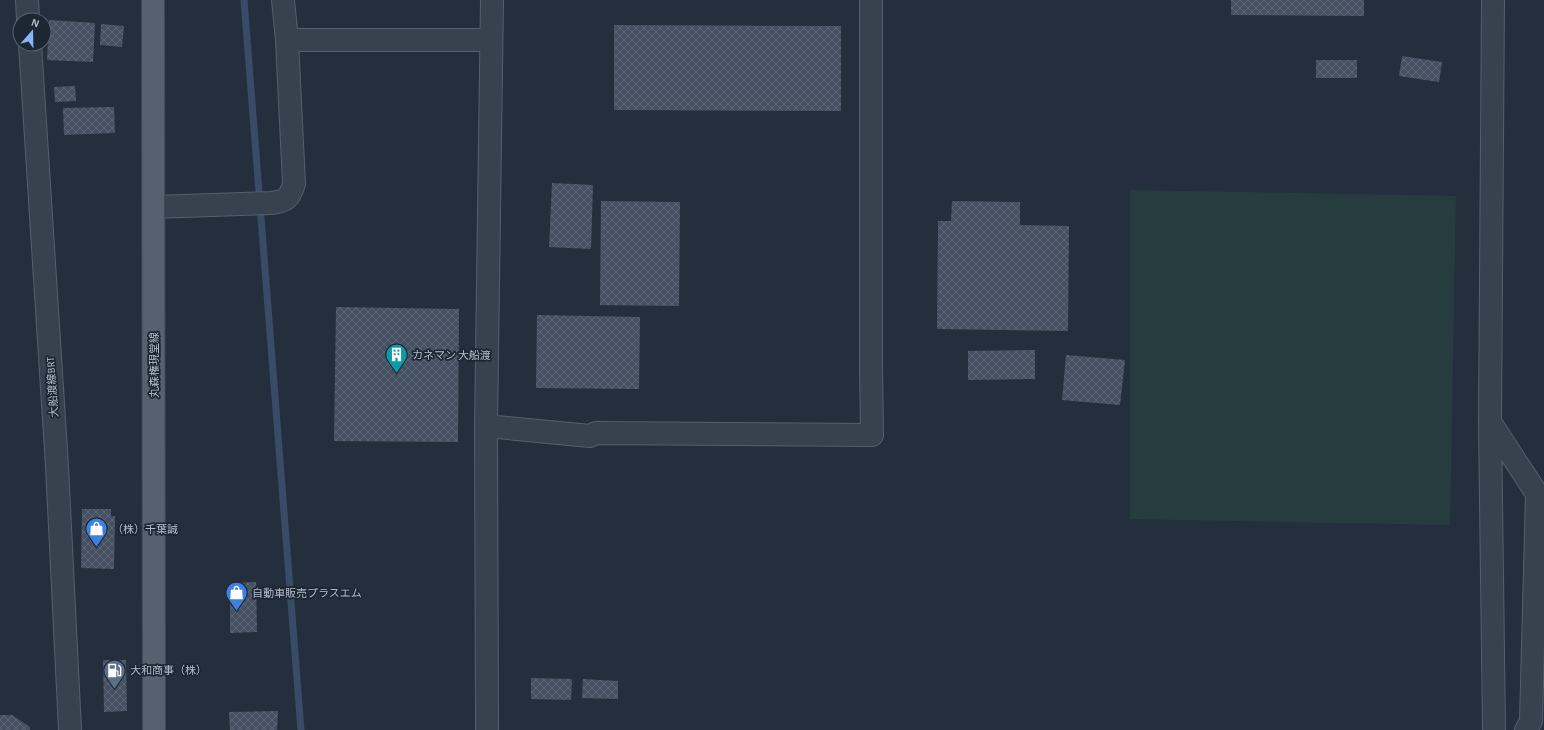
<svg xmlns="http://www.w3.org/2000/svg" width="1544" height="730" viewBox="0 0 1544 730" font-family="'Alegreya Sans','Noto Sans JP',sans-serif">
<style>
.garden{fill:#263c3f}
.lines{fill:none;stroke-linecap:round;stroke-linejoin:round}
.stream{stroke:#394c67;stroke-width:7}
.building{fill:url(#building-cross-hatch)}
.minor-casing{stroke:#565f6c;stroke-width:24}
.major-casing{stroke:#414a57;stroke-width:24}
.minor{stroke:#38414e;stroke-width:22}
.major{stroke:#56606e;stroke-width:22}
.labels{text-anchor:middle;stroke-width:3.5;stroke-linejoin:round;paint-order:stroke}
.poi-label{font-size:11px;fill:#b4bcc9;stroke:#1d2633;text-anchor:start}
.street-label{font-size:11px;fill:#b4bcc9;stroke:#1d2633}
</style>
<defs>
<pattern id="building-cross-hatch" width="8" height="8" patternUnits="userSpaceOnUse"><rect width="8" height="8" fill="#455162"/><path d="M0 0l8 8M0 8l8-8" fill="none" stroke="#5d6877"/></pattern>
</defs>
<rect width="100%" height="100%" fill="#242f3e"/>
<path class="garden" d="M1130,190L1456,196L1450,525L1130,519Z"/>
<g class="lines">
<path class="stream" d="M244,0L301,730"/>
</g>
<path class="building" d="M1231,0H1364V16L1231,15Z
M49,20L95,23L93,62L47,60Z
M101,24L124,26L122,47L100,45Z
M614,25L841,26V111L614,110Z
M1402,56L1442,62L1439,82L1399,76Z
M1316,60H1357V78H1316Z
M75,86L76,101L55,102L54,87Z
M114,107L115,133L64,135L63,108Z
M552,183L593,185L591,249L549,247Z
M601,201L680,202L679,306L600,305Z
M952,201L1020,202V225L1069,226L1068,331L937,329L938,221H951Z
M336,307L459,309L458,442L334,441Z
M537,315L640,317L639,389L536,388Z
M1035,350V379L968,380V351Z
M1066,355L1125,360L1120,405L1062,400Z
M82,509H111V516H115L114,569L81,568Z
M256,582L257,632L230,633V583Z
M103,660H126L127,711L104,712Z
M531,678L572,679L571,700L531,699Z
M583,679L618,681V699L582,698Z
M278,711L277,730H230L229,712Z
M0,715H12L30,727V730H0Z"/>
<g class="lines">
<defs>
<path id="minor" d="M27,0L28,20
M283,0L287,40H491
M1493,0L1490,422L1494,730
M30,44L57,466L70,730
M154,207L271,203C286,201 289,199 294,184L287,40
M1490,422L1537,494L1531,721L1526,730
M486,426L590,436L596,433L872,435L871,364V0
M487,730L486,426L492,0"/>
<path id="major" d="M153,0L154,730"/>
</defs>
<use href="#minor" class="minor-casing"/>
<use href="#major" class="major-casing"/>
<use href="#minor" class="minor"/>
<use href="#major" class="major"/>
</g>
<defs>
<symbol id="building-pin" viewBox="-11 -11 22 30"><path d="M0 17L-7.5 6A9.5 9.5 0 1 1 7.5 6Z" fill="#0f9aa8" stroke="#1d2633"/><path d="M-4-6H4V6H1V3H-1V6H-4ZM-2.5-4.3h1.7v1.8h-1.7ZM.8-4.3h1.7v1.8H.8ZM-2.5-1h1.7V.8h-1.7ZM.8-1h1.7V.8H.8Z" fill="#fff"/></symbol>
<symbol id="shop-pin" viewBox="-11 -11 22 30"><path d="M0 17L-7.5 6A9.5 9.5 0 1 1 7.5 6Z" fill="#3f7fe0" stroke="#1d2633"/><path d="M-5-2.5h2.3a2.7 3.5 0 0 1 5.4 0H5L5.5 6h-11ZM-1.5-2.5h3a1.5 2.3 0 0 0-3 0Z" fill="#fff"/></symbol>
<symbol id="fuel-pin" viewBox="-11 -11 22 30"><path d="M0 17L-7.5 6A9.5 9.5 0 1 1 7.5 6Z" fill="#5c6f8a" stroke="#1d2633"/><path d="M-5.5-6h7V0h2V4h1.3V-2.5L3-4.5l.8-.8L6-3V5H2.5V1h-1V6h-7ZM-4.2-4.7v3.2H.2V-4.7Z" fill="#fff"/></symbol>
</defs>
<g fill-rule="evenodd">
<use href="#building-pin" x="384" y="342" width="25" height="34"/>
<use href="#shop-pin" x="84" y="516" width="25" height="34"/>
<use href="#shop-pin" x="224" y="580" width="25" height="34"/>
<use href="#fuel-pin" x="102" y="658" width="25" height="34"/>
</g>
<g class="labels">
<g class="poi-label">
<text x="412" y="359">カネマン 大船渡</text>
<text x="112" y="533">（株）千葉誠</text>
<text x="252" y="597">自動車販売プラスエム</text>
<text x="130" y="674">大和商事（株）</text>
</g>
<g class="street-label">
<text transform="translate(154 365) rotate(-90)" y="4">丸森権現堂線</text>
<text transform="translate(52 387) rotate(-94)" y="4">大船渡線BRT</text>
</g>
</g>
<g transform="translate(32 32) rotate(20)"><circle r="19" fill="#1d2633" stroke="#59626f"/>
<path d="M0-3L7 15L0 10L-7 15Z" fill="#8ab4f8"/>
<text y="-6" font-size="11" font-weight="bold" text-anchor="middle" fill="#b4bcc9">N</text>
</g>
</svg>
